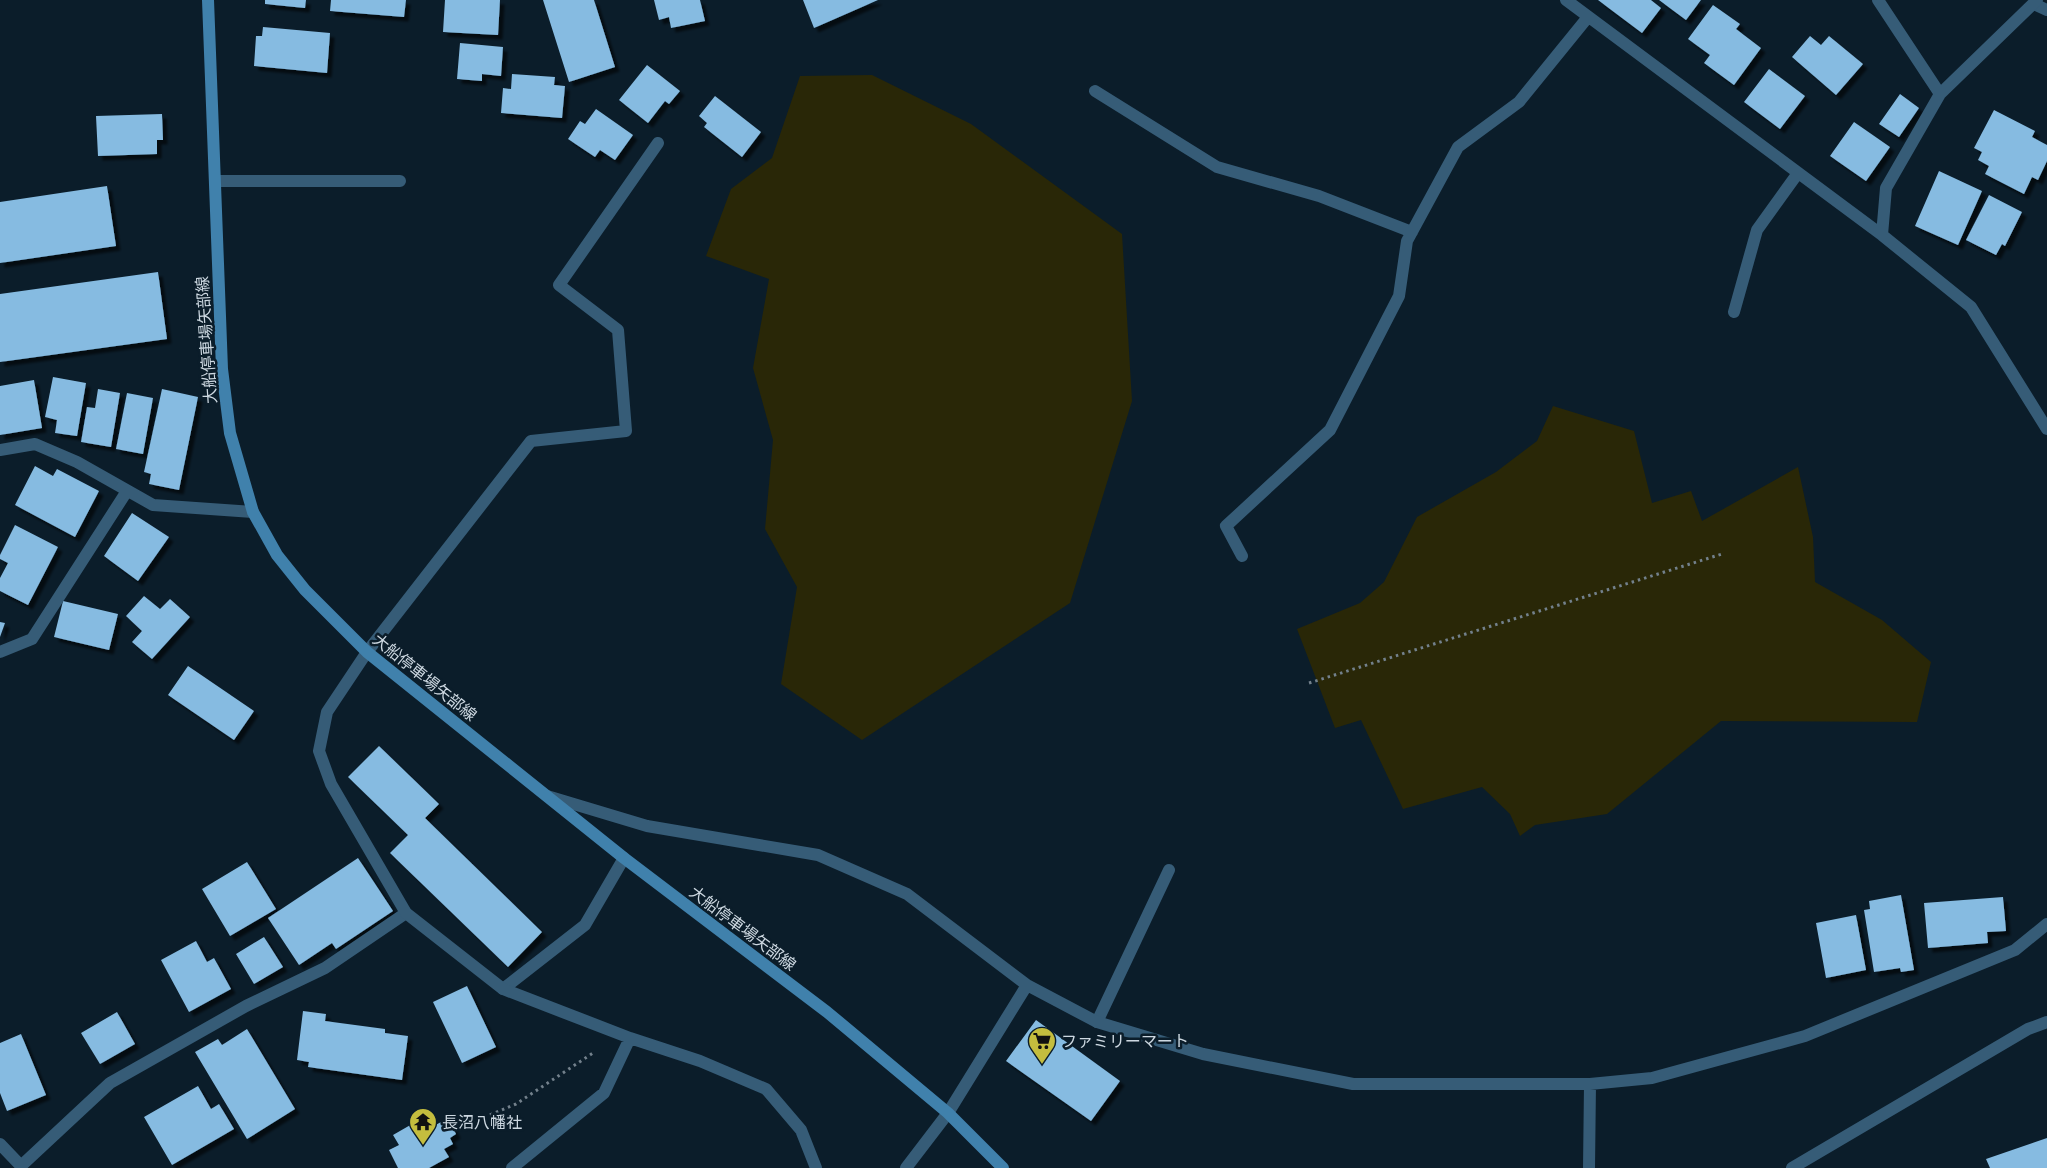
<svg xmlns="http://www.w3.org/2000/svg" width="2047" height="1168" viewBox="0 0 2047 1168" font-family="'Sofia Sans Condensed','Noto Sans JP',sans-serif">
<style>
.green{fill:#292707}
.building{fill:#86bbe1;filter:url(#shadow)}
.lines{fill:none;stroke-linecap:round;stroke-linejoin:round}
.path{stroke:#73818c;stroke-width:3;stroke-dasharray:2.5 4;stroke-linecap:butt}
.service{stroke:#365c77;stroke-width:12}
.minor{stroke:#365c77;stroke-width:12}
.tertiary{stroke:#365c77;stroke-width:12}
.secondary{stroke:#4081ac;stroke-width:12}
.labels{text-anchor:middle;stroke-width:5;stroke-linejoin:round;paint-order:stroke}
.street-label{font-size:16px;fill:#cdd8e1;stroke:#0b1d2a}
.poi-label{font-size:16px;fill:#cdd8e1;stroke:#0b1d2a;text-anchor:start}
</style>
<defs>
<filter id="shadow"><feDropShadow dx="4.5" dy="4.5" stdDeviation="1" flood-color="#0009"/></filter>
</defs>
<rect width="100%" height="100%" fill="#0b1d2a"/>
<path class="green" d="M872,75L971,124L1122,234L1132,401L1070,603L862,740L781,684L797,587L765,529L773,440L753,368L769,279L706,256L731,189L772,158L800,76Z
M1553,406L1634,431L1652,503L1691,491L1702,521L1798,467L1813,537L1815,582L1882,620L1931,662L1917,722L1721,721L1607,814L1535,825L1520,836L1510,814L1482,787L1403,809L1361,720L1335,728L1297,629L1360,603L1384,582L1417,517L1496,472L1537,441Z"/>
<path class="building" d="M265,0H306L305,8L265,4Z
M331,0H406L404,17L330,11Z
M445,0H500L498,35L443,32Z
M543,0H594L615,67L569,82Z
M654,0H700L705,21L671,28L669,17L659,20Z
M803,0H878L814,28Z
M1598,0H1651L1661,8L1642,33Z
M1659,0H1701L1686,20Z
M1713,5L1740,24L1736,29L1761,48L1734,85L1704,63L1710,55L1688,39Z
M263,27L330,33L327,73L254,66L256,36H262Z
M1810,36L1821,45L1829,36L1863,64L1836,95L1792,57Z
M460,43L503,47L501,76L482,74V81L457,79Z
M647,65L680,91L669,104L665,101L648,123L619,100Z
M1769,69L1805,96L1780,129L1744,102Z
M512,74L555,77L554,85L565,86L562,118L501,113L503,88L511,89Z
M1900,94L1919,108L1899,137L1879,124Z
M715,96L761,132L742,157L704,127L707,123L699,116Z
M596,109L633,135L615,160L600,150L595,157L568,139L580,121L585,124Z
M1994,110L2035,131L2032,137L2047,145V161L2038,180L2032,177L2024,194L1985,174L1989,166L1978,160L1982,152L1974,148Z
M162,114L163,140H157V154L98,156L96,116Z
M1854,122L1890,147L1866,181L1830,156Z
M1939,171L1982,191L1958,245L1915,226Z
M107,186L116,246L0,263V202Z
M1989,195L2022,212L2005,246L2002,244L1996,255L1966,240Z
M158,272L167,339L0,362V294Z
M53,377L86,383L77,436L55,433L57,420L45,417Z
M34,380L42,428L0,435V386Z
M98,389L120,393L111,447L81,442L87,407L95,408Z
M162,389L198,397L179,490L149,484L151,474L144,472Z
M127,393L153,398L143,454L116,449Z
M35,466L53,476L57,469L99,491L75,537L15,505Z
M132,513L169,537L138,581L104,556Z
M15,525L58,547L28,605L0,591V578L8,563L0,559V555Z
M144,596L160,609L170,599L190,617L152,659L132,642L142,631L126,616Z
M63,601L118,614L109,650L54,637Z
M0,622L5,623L0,637Z
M188,666L254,711L234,740L168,695Z
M379,746L439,804L425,818L542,932L508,967L390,853L408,835L348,777Z
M358,858L393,911L336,949L332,943L299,965L268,918Z
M247,862L276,909L230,936L202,889Z
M1901,895L1914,970L1901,972L1900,968L1874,972L1864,910L1870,909L1869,901Z
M2003,897L2006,931L1987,932L1988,943L1928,948L1924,903Z
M1856,915L1866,970L1826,978L1816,923Z
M264,937L283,967L254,984L236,954Z
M196,941L207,962L214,958L231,989L189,1012L161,960Z
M467,986L496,1047L462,1063L433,1002Z
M303,1011L326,1014L325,1021L385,1029V1033L408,1036L402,1080L308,1067L309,1062L297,1060Z
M117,1012L135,1044L100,1064L81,1033Z
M1036,1020L1120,1081L1091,1121L1006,1061Z
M247,1029L295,1109L247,1139L195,1052L218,1039L222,1045Z
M21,1034L46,1095L7,1111L0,1093V1043Z
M198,1086L211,1109L219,1104L234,1129L172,1165L144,1117Z
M426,1116L432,1127L441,1122L444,1128L451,1124L456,1134L450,1138L453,1144L444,1149L449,1157L429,1168H398L389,1150L399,1145L393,1135Z
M2047,1138V1168H1990L1986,1159Z"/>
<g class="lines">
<path class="path" d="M1309,683L1722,554
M454,1130L516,1104L593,1053"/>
<path class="service" d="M2034,4L2047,10
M503,989L585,925L624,858
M1097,1022L1169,870
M0,1144L21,1166L110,1083L246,1006L325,968L406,913"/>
<path class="minor" d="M1566,0L1882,235L1971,307L2047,429
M1878,0L1940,94
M1095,91L1217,167L1319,196L1412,232
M658,143L559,285L618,330L626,431L531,441L367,652L327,712L319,751L331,784L406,913L503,989L630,1038L700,1061L766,1089L801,1130L816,1168
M215,181H400
M1882,235L1886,188L1940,94L2037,0
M1734,312L1757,230L1798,173
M0,450L35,444L77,462L153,505L253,512
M1242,556L1226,526L1330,430L1399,296L1407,241L1458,147L1519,102L1588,17
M0,652L32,639L127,491
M547,796L647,826L818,855L907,894L1027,985
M512,1168L604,1093L630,1038
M906,1168L948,1113L1027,985L1097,1022L1203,1054L1353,1084H1590L1652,1078L1805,1036L2015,950L2047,924
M1589,1168L1590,1084"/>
<path class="tertiary" d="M1792,1168L2028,1029L2047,1022"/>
<path class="secondary" d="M208,0L222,369L230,433L253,512L277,555L305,590L367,652L624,858L827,1012L948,1113L1003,1168"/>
</g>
<defs>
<symbol id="supermarket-pin" viewBox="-11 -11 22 30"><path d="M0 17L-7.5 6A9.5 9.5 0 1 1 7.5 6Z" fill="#c4bd3e" stroke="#0b1d2a"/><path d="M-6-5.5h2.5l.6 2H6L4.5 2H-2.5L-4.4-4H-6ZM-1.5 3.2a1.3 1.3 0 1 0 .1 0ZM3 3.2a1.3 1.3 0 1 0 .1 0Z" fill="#111"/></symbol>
<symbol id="temple-pin" viewBox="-11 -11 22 30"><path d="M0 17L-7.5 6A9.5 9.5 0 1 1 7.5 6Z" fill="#c4bd3e" stroke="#0b1d2a"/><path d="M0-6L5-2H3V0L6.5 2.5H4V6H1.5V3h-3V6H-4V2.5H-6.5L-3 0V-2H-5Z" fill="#111"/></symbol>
</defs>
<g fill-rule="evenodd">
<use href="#supermarket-pin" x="1026" y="1025" width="32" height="43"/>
<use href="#temple-pin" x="407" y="1106" width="32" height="43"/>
</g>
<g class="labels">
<g class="street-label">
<text transform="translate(206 340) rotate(-94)" y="6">大船停車場矢部線</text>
<text transform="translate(425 677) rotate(39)" y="6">大船停車場矢部線</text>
<text transform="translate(743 928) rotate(37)" y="6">大船停車場矢部線</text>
</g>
<g class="poi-label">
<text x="1061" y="1047">ファミリーマート</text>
<text x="442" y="1128">長沼八幡社</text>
</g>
</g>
</svg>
